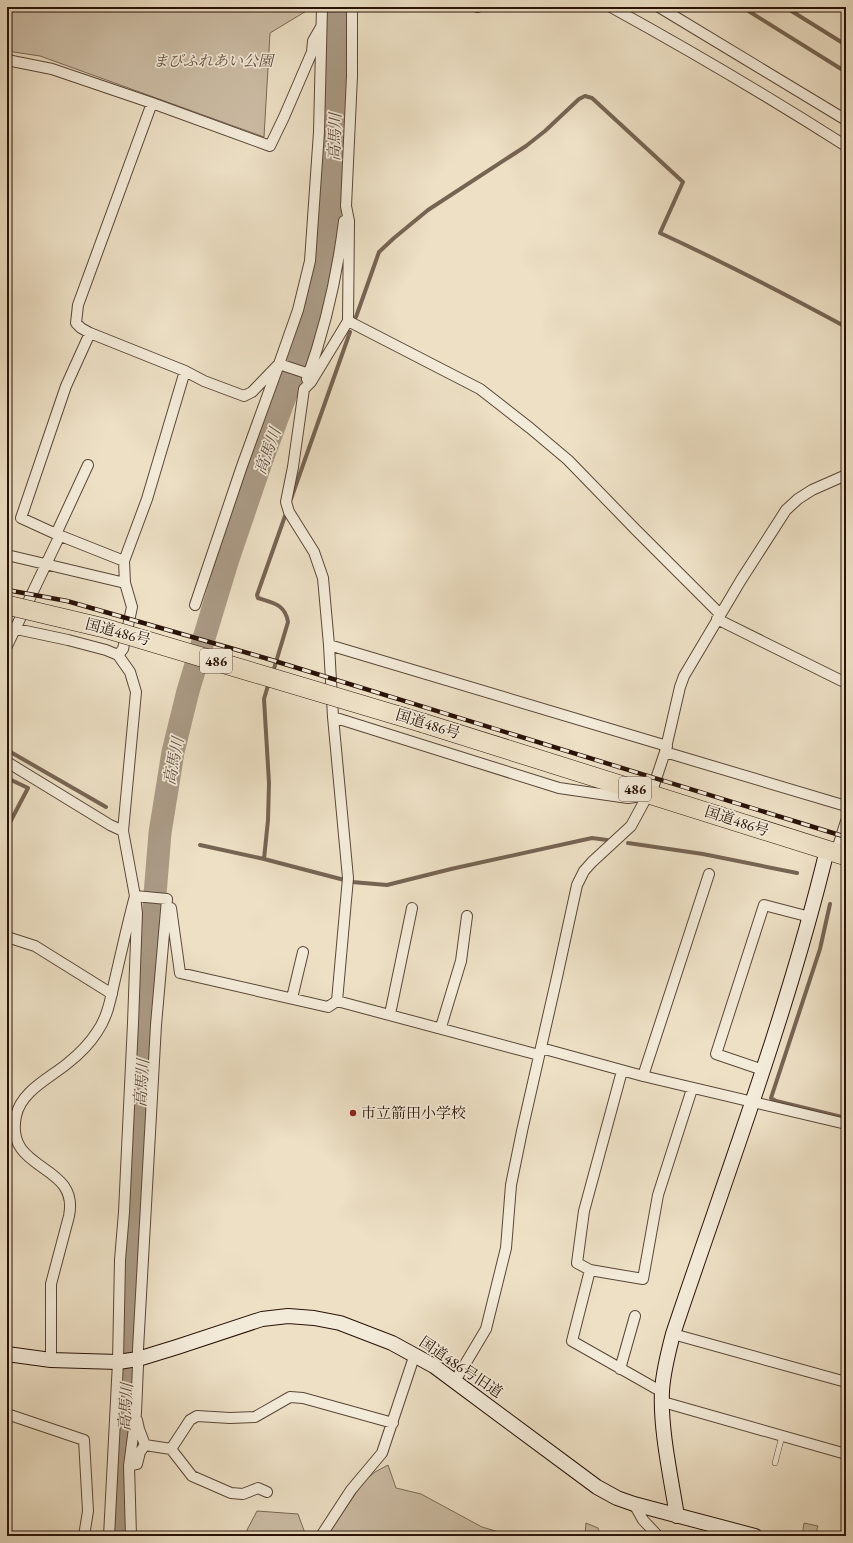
<svg xmlns="http://www.w3.org/2000/svg" width="853" height="1543" viewBox="0 0 853 1543" font-family="'EB Garamond','Noto Serif JP',serif">
<style>
.green{fill:#ccbda5;stroke:#7a6856}
.lines{fill:none;stroke-linecap:round;stroke-linejoin:round}
.stream{stroke:#766453;stroke-width:4}
.river{stroke:#aa9a85;stroke-width:23}
.lane-casing{stroke:#5a4637;stroke-width:6}
.street-casing{stroke:#5a4637;stroke-width:12}
.secondary-casing{stroke:#291208;stroke-width:16}
.highway-casing{stroke:#291208;stroke-width:20}
.lane{stroke:#f3ebd9;stroke-width:5}
.street{stroke:#f3ebd9;stroke-width:10}
.secondary{stroke:#f3ebd9;stroke-width:14}
.highway{stroke:#ede0c5;stroke-width:19}
.rail-casing{stroke:#291208;stroke-width:4.5}
.rail{stroke:#f3ebd9;stroke-width:3;stroke-dasharray:9;stroke-linecap:butt}
.highway-bridge-casing{stroke:#291208;stroke-width:20;stroke-linecap:butt}
.highway-bridge{stroke:#ede0c5;stroke-width:19}
.poi-dot{fill:#8f2418;stroke:#f3ebd9;stroke-width:1.5}
.labels{text-anchor:middle;stroke-width:3.5;stroke-linejoin:round;paint-order:stroke}
.shield{fill:#f3ebd9;stroke:#665347;stroke-width:1}
.shield-label{font-size:14px;font-weight:bold;fill:#291208}
.park-label{font-size:15px;font-style:italic;fill:#624e3f;stroke:#f3ebd9}
.street-label{font-size:15px;fill:#291208;stroke:#f3ebd9}
.poi-label{font-size:15px;fill:#291208;stroke:#f3ebd9;text-anchor:start}
.water-label{font-size:16px;font-style:italic;fill:#5d483a;stroke:#f3ebd9}
</style>
<rect width="100%" height="100%" fill="#ede0c5"/>
<filter id="stains"><feTurbulence type="fractalNoise" baseFrequency=".005" numOctaves="4"/><feColorMatrix values="0 0 0 0 .2 0 0 0 0 .09 0 0 0 0 .02 0 0 0 .5 -.17"/></filter>
<radialGradient id="worn" r=".72"><stop offset=".6" stop-color="#630" stop-opacity="0"/><stop offset="1" stop-color="#630" stop-opacity=".3"/></radialGradient>
<path class="green" d="M7,7H313L270,33L264,137L40,56L7,51Z
M388,1465L396,1488L421,1494L482,1527L499,1532L502,1536H327L364,1481L375,1472Z
M257,1511L298,1514L306,1536H248L247,1530Z
M586,1523L598,1528L600,1534L605,1536H585Z
M804,1523L818,1526L815,1536H802Z"/>
<g class="lines">
<path class="stream" d="M742,7L846,72
M785,7L846,45
M356,317L379,252L394,238L428,210L526,146L545,131L579,99L585,96L592,98L683,182L660,233C723,262 785,294 846,327
M291,499L350,332
M273,672L288,622C285,604 273,603 258,598L257,595L285,516
M7,750L106,807
M7,778L28,788L7,828
M155,830L165,834
M628,843L703,854L797,873
M200,845L264,859L352,882L387,885L451,869L592,838L607,840
M264,859L268,820L269,783L264,699L269,682
M830,904L820,949L771,1098L776,1101L846,1118"/>
<path class="river" d="M119,1536L122,1451L129,1326L133,1203L140,1109V1079L160,833L173,752L188,691L228,559L261,462L304,345L318,295L328,245L334,153L336,7"/>
<defs>
<path id="lane" d="M775,1463L782,1436"/>
<path id="street" d="M352,7V76L346,206L349,221L348,321L311,382L304,389L293,467L286,502L289,512L314,552L323,578L329,645L333,717L348,878L337,1001L539,1055
M477,7H478
M611,7C691,51 769,97 846,146
M659,7L846,120
M7,60L52,69L152,103L270,146L284,117L312,52L313,41L321,27
M152,103L78,305L76,323L81,328L90,333L185,371L204,381L244,396L252,392L279,364L298,310L310,261L319,132L322,7
M348,321L480,389L530,428L568,460L636,530L720,614
M90,333L66,386L21,518L56,534L124,561
M307,379C326,326 337,277 344,221
M56,534L88,465
M7,555L125,583
M195,605L242,466L279,364L309,374
M717,619L846,683
M7,627L68,640L106,650L118,655L130,672L136,692L123,831L135,896L137,913L133,1023L124,1212L120,1260L118,1362L109,1536
M329,645L667,746
M7,646L60,535
M118,655L123,649L132,607L125,583L124,561L147,499L185,371
M333,717L559,788L628,798L642,796
M665,752L846,806
M7,762L110,825L123,831
M836,853L846,821
M171,908L180,973L328,1007L337,1001
M7,937L35,946L112,994
M292,998L303,952
M390,1014L412,908
M441,1027L461,961L467,916
M541,1048L643,1076L846,1124
M763,1070L716,1054L764,905L810,917
M622,1071L584,1211L577,1263L590,1270L572,1341L662,1392
M643,1076L709,874
M590,1270L643,1279L658,1195L692,1089
M673,1334L846,1382
M51,1360V1284L69,1216C80,1162 4,1173 16,1116C21,1091 50,1078 68,1063C78,1055 90,1043 97,1032C109,1015 111,995 116,975C122,949 128,922 135,896L167,899
M620,1369L635,1316
M455,1381L486,1329L506,1248L511,1185L522,1131L557,977L577,885L584,871L592,862L631,826L644,802L651,794L665,752L680,687L684,676L741,580L786,510L798,499L812,490L846,475
M663,1402L846,1454
M7,1414L84,1440L88,1511L84,1536
M145,1445L171,1449L190,1420L197,1416L230,1418L255,1417L290,1397L303,1398L393,1423
M171,1449L192,1476L231,1493L243,1494L258,1488L267,1492
M129,1466L137,1464L140,1452L145,1445L139,1429L137,1420
M634,1504L643,1520L658,1536
M131,1536L129,1466L136,1413L138,1365V1349L156,1025L167,899
M321,1536L351,1490L382,1453L415,1354"/>
<path id="secondary" d="M7,1354L51,1360L118,1362L138,1359L177,1347L262,1319L288,1316L314,1318L340,1323L392,1343L434,1366L597,1487L617,1498L634,1504L755,1536
M677,1516C671,1478 660,1429 662,1391C663,1372 668,1353 673,1334C727,1173 787,1015 827,850"/>
<path id="highway" d="M423,723L846,856"/>
</defs>
<use href="#lane" class="lane-casing"/>
<use href="#street" class="street-casing"/>
<use href="#secondary" class="secondary-casing"/>
<use href="#highway" class="highway-casing"/>
<use href="#lane" class="lane"/>
<use href="#street" class="street"/>
<use href="#secondary" class="secondary"/>
<use href="#highway" class="highway"/>
<defs>
<path id="rail" d="M7,590L67,601L265,658L846,837"/>
</defs>
<use href="#rail" class="rail-casing"/>
<use href="#rail" class="rail"/>
<defs>
<path id="highway-bridge" d="M7,605L104,628L423,723"/>
</defs>
<use href="#highway-bridge" class="highway-bridge-casing"/>
<use href="#highway-bridge" class="highway-bridge"/>
</g>
<circle class="poi-dot" cx="353" cy="1113" r="4"/>
<g class="labels">
<g class="shield">
<rect x="200" y="649" width="32" height="24" rx="3"/>
<rect x="619" y="777" width="32" height="24" rx="3"/>
</g>
<g class="shield-label">
<text x="216" y="666">486</text>
<text x="635" y="794">486</text>
</g>
<g class="park-label">
<text x="213" y="66">まびふれあい公園</text>
</g>
<g class="street-label">
<text transform="translate(118 632) rotate(15)" y="5">国道486号</text>
<text transform="translate(428 724) rotate(17)" y="5">国道486号</text>
<text transform="translate(737 821) rotate(18)" y="5">国道486号</text>
<text transform="translate(461 1367) rotate(34)" y="5">国道486号旧道</text>
</g>
<g class="poi-label">
<text x="361" y="1118">市立箭田小学校</text>
</g>
<g class="water-label">
<text transform="translate(334 137) rotate(-88)" y="6">高馬川</text>
<text transform="translate(267 451) rotate(-70)" y="6">高馬川</text>
<text transform="translate(173 761) rotate(-79)" y="6">高馬川</text>
<text transform="translate(141 1083) rotate(-86)" y="6">高馬川</text>
<text transform="translate(125 1407) rotate(-87)" y="6">高馬川</text>
</g>
</g>
<rect width="853" height="1543" fill="none" stroke="#ede0c5" stroke-width="24"/>
<rect x="8" y="8" width="837" height="1527" fill="none" stroke="#291208" stroke-width="2"/>
<rect x="12" y="12" width="829" height="1519" fill="none" stroke="#291208"/>
<rect width="100%" height="100%" filter="url(#stains)"/>
<rect width="100%" height="100%" fill="url(#worn)"/>
</svg>
